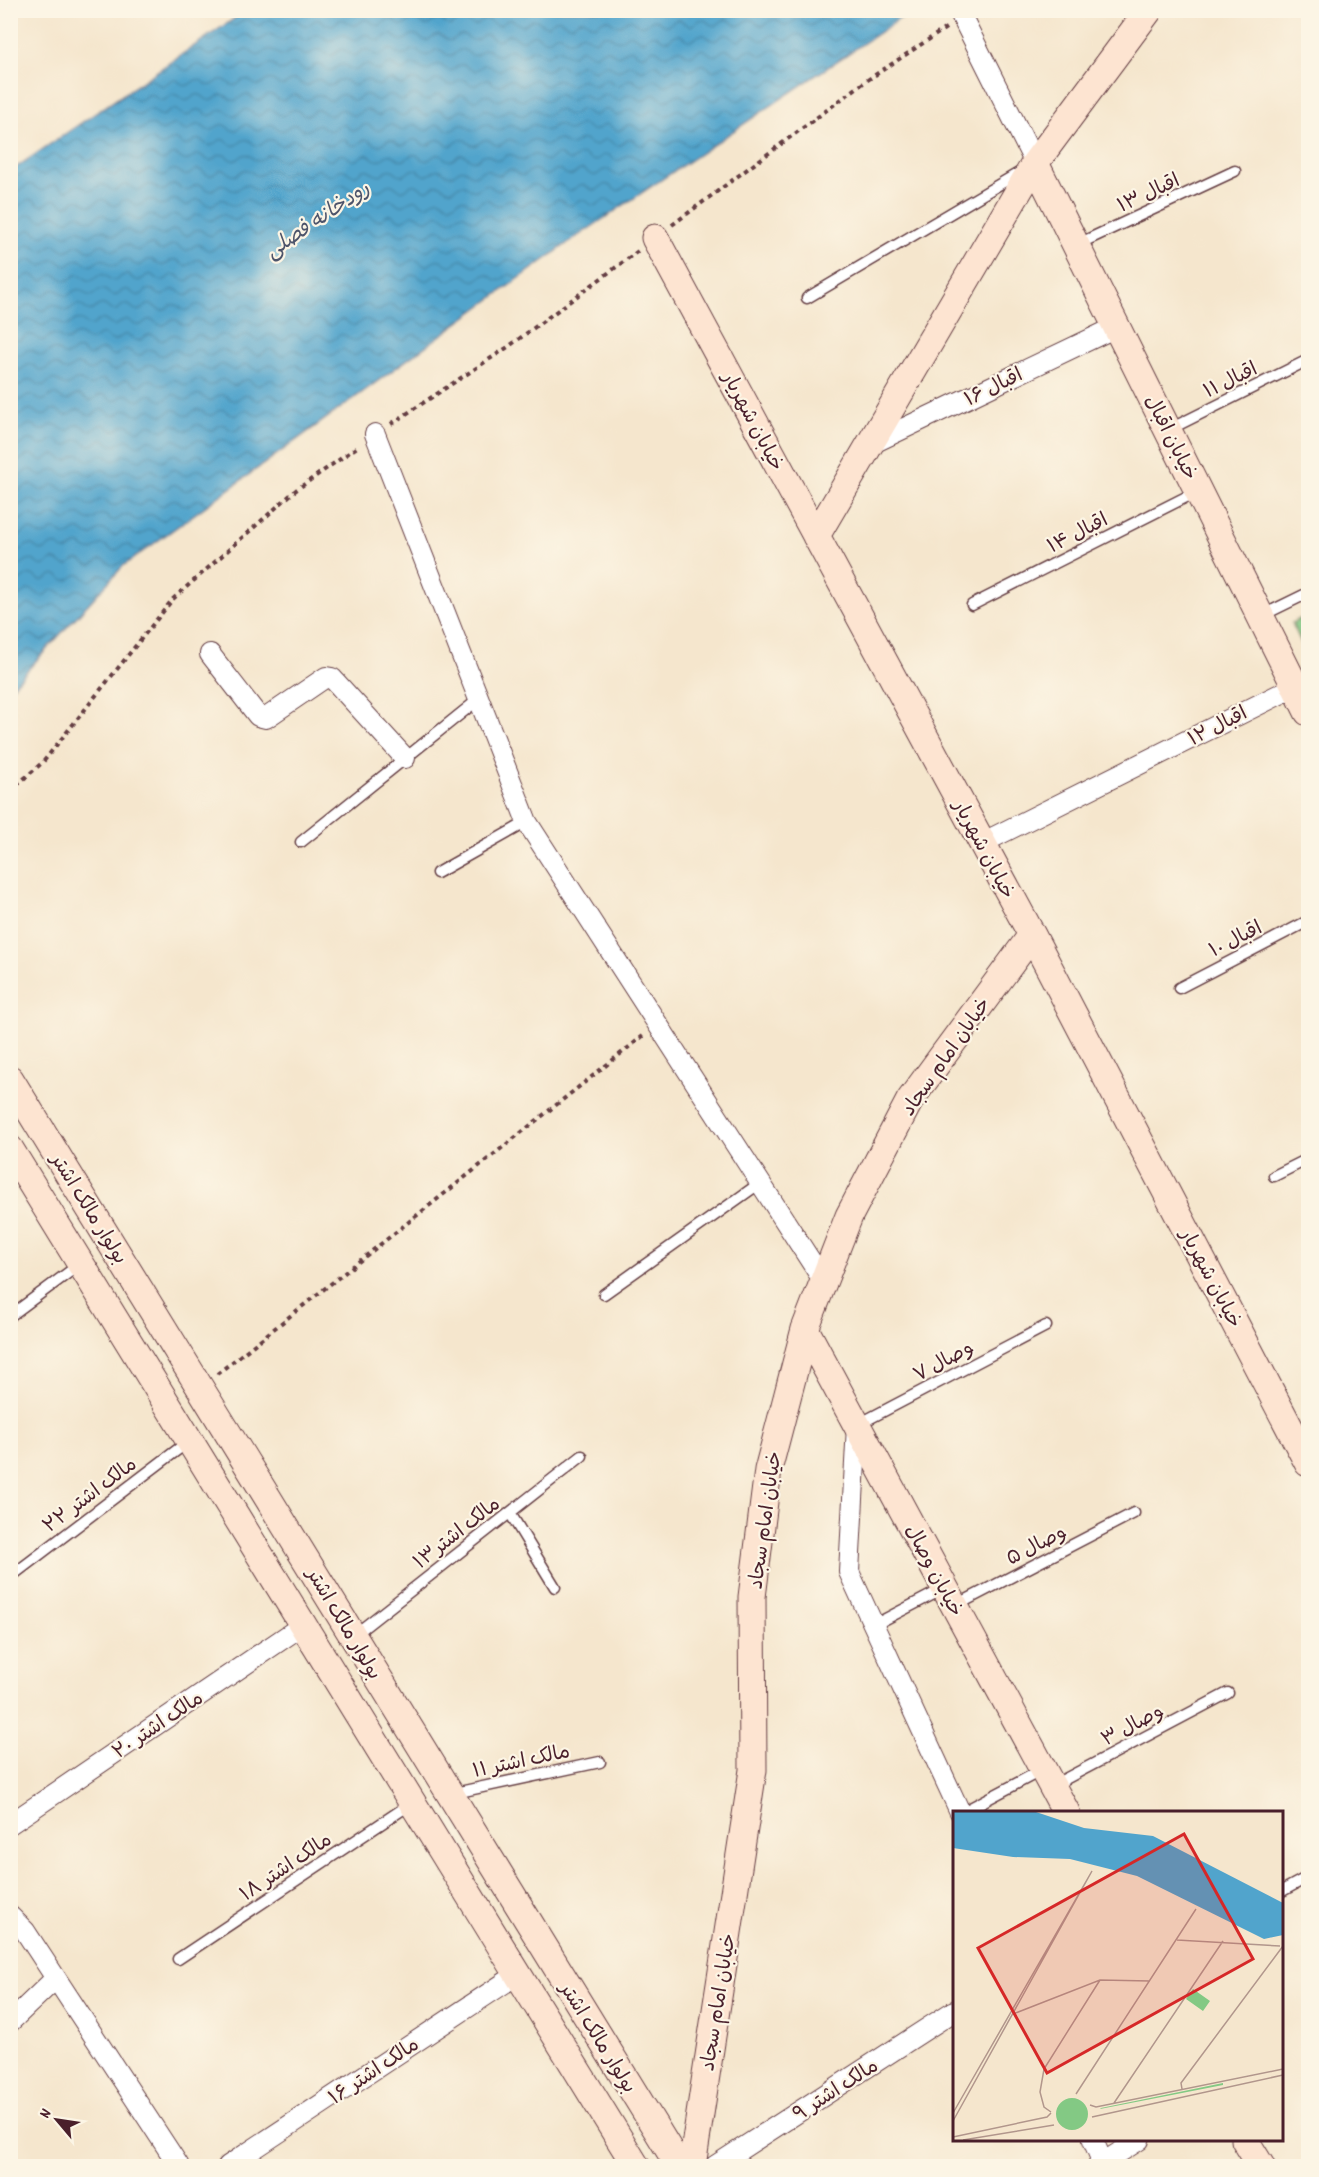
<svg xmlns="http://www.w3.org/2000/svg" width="1319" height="2177" viewBox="0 0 1319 2177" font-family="Dekko,'Playpen Sans Arabic',sans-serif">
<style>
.park{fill:url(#park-tufts);stroke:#667458;stroke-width:1.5}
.water{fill:url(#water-waves);stroke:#4e627c;stroke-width:1.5}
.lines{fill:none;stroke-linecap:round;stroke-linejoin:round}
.lane-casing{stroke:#643d43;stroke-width:13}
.street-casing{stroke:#643d43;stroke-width:22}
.secondary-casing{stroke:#643d43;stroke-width:29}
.path{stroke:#643d43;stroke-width:4;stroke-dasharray:4.5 4.5;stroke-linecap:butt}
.lane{stroke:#fff;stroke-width:10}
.street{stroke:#fff;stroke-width:20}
.secondary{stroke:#fde4d1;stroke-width:27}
.labels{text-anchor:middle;stroke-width:4.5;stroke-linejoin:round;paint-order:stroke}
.street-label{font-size:20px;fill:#4a1f2b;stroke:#fcf5e5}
.water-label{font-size:21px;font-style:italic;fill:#4d546b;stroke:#fcf5e5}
.inset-road{fill:none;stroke:#b1968c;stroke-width:1.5}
.view{fill:#d62828;fill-opacity:0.15;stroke:#d62828;stroke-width:3}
.inset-edge{fill:none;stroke:#4a1f2b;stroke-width:3}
</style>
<defs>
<pattern id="park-tufts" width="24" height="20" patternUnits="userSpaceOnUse" patternTransform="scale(1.5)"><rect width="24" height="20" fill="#83c984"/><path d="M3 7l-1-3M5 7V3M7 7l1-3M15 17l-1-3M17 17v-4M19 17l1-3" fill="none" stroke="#73ac72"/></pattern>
<pattern id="water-waves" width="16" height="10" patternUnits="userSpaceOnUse" patternTransform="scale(1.5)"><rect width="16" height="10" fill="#51a4cc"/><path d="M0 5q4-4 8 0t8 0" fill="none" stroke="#4585a6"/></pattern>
</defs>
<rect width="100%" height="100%" fill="#fcf5e5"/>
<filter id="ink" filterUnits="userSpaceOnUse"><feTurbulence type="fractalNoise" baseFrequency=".0167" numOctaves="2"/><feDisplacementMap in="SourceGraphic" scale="12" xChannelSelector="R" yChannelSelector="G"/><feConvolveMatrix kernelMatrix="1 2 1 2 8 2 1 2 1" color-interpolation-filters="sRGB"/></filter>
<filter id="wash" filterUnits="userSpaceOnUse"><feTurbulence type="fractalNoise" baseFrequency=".008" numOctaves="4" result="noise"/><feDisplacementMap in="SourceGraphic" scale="24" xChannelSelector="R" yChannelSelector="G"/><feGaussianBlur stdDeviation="1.35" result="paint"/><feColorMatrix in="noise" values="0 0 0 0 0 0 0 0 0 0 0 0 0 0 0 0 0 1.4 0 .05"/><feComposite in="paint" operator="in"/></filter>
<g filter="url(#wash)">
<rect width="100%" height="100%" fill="#f5e6cd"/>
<path class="park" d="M1308,615V657L1292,623Z"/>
<path class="water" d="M247,10L911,11L572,240L123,566L11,688V171Z"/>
</g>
<g filter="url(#ink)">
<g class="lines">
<defs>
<path id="lane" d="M1076,245L1235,171
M807,298L1022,171
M1168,430L1308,360
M972,605L1198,491
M1261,616L1308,593
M301,842L479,699
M437,873L527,822
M1179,988L1308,921
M1274,1176L1308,1159
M604,1294L760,1183
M10,1316L80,1264
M857,1425L1046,1326
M510,1513L555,1587
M10,1577L189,1441
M955,1606L1134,1513
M874,1625L945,1588
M353,1636L582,1456
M1052,1786L1228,1693
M450,1794L600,1762
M963,1812L1042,1770
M1282,1891L1308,1877
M178,1959L412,1803"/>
<path id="street" d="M962,17L1035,163
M375,434L527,822L823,1280
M869,445L1116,327
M210,654L258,716L266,718L326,677L332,678L405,758
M982,843L1296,686
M857,1426L849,1572L960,1812
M10,1824L303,1625
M10,1916L25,1931L179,2166
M10,2022L56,1978
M1093,2140L1104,2166
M228,2166L518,1974
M715,2166L954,2011
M1098,2166L1139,2140"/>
<path id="secondary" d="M1035,163L1308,712
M655,238L1032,935L1308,1463
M816,536L1035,163L1149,10
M10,1079L679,2166
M10,1149L636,2166
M805,1329L1066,1812
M1245,2140L1261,2166
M692,2166L753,1770L752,1597L768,1470L805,1329L849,1216L910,1100L1032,935"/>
</defs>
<use href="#lane" class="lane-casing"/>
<use href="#street" class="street-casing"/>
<use href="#secondary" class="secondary-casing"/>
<path class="path" d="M672,225L866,81L946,28
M391,424L508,347L638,251
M10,791L43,762L173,599L296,490L360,445
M217,1374L643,1036"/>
<use href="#lane" class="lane"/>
<use href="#street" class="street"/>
<use href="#secondary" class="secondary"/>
</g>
</g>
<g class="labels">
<g class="street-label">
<text transform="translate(1148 192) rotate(-25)" y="7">اقبال ۱۳</text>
<text transform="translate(1230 379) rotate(-26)" y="7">اقبال ۱۱</text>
<text transform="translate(993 386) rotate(-26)" y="7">اقبال ۱۶</text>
<text transform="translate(754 421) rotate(62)" y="7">خیابان شهریار</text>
<text transform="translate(1172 437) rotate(63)" y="7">خیابان اقبال</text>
<text transform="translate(1077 532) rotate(-27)" y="7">اقبال ۱۴</text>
<text transform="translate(1217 725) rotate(-27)" y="7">اقبال ۱۲</text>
<text transform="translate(985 849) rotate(62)" y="7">خیابان شهریار</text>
<text transform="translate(1235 938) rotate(-27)" y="7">اقبال ۱۰</text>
<text transform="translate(945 1056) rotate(-55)" y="7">خیابان امام سجاد</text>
<text transform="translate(90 1208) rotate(58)" y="7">بولوار مالک اشتر</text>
<text transform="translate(1212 1278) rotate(62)" y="7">خیابان شهریار</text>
<text transform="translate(943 1360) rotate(-28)" y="7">وصال ۷</text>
<text transform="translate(89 1494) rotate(-37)" y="7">مالک اشتر ۲۲</text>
<text transform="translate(764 1520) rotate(-82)" y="7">خیابان امام سجاد</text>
<text transform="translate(456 1532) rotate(-38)" y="7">مالک اشتر۱۳</text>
<text transform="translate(1036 1544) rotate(-27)" y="7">وصال ۵</text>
<text transform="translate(935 1570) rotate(62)" y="7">خیابان وصال</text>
<text transform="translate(345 1623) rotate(59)" y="7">بولوار مالک اشتر</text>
<text transform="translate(157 1724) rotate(-34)" y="7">مالک اشتر ۲۰</text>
<text transform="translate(1132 1724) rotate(-28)" y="7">وصال ۳</text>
<text transform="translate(521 1760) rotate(-12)" y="7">مالک اشتر ۱۱</text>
<text transform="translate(285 1866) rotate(-34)" y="7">مالک اشتر ۱۸</text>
<text transform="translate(717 2002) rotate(-81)" y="7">خیابان امام سجاد</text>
<text transform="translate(599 2037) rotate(58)" y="7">بولوار مالک اشتر</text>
<text transform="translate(373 2070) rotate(-34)" y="7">مالک اشتر ۱۶</text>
<text transform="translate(835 2089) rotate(-33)" y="7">مالک اشتر ۹</text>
</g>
<g class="water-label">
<text transform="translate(317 219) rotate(-34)" y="7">رودخانه فصلی</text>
</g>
</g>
<g transform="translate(953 1811)">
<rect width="330" height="330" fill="#f5e6cd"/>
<path d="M270,272V274L147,298L148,297Z" fill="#83c984"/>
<path d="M240,178L257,190L250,200L233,188ZM103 303a16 16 0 1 1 32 0a16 16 0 1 1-32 0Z" fill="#83c984"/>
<path d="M0,1H83L131,17L200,25L330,92V124L311,128L184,65L117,48L60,46L0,37Z" fill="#51a4cc"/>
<path class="inset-road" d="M224,129L327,135M60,203L147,169L197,170M229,278L228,272L330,135M123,283L243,98M161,292L270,130M137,294L143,296L330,258M98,301L91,296L87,281L91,258L147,169M0,302L139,60L0,310M139,306L330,264M0,326L94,306L98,302M10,329L101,314"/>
<path class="view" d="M231,23L300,148L94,262L25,137Z"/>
<rect width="330" height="330" class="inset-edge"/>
</g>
<rect width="1319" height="2177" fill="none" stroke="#fcf5e5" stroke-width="36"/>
<g transform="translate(57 2120) rotate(299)" stroke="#fcf5e5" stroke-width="4.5" paint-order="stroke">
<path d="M0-4.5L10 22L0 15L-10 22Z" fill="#4a1f2b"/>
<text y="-9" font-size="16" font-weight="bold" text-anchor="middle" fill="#4a1f2b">N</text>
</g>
</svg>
